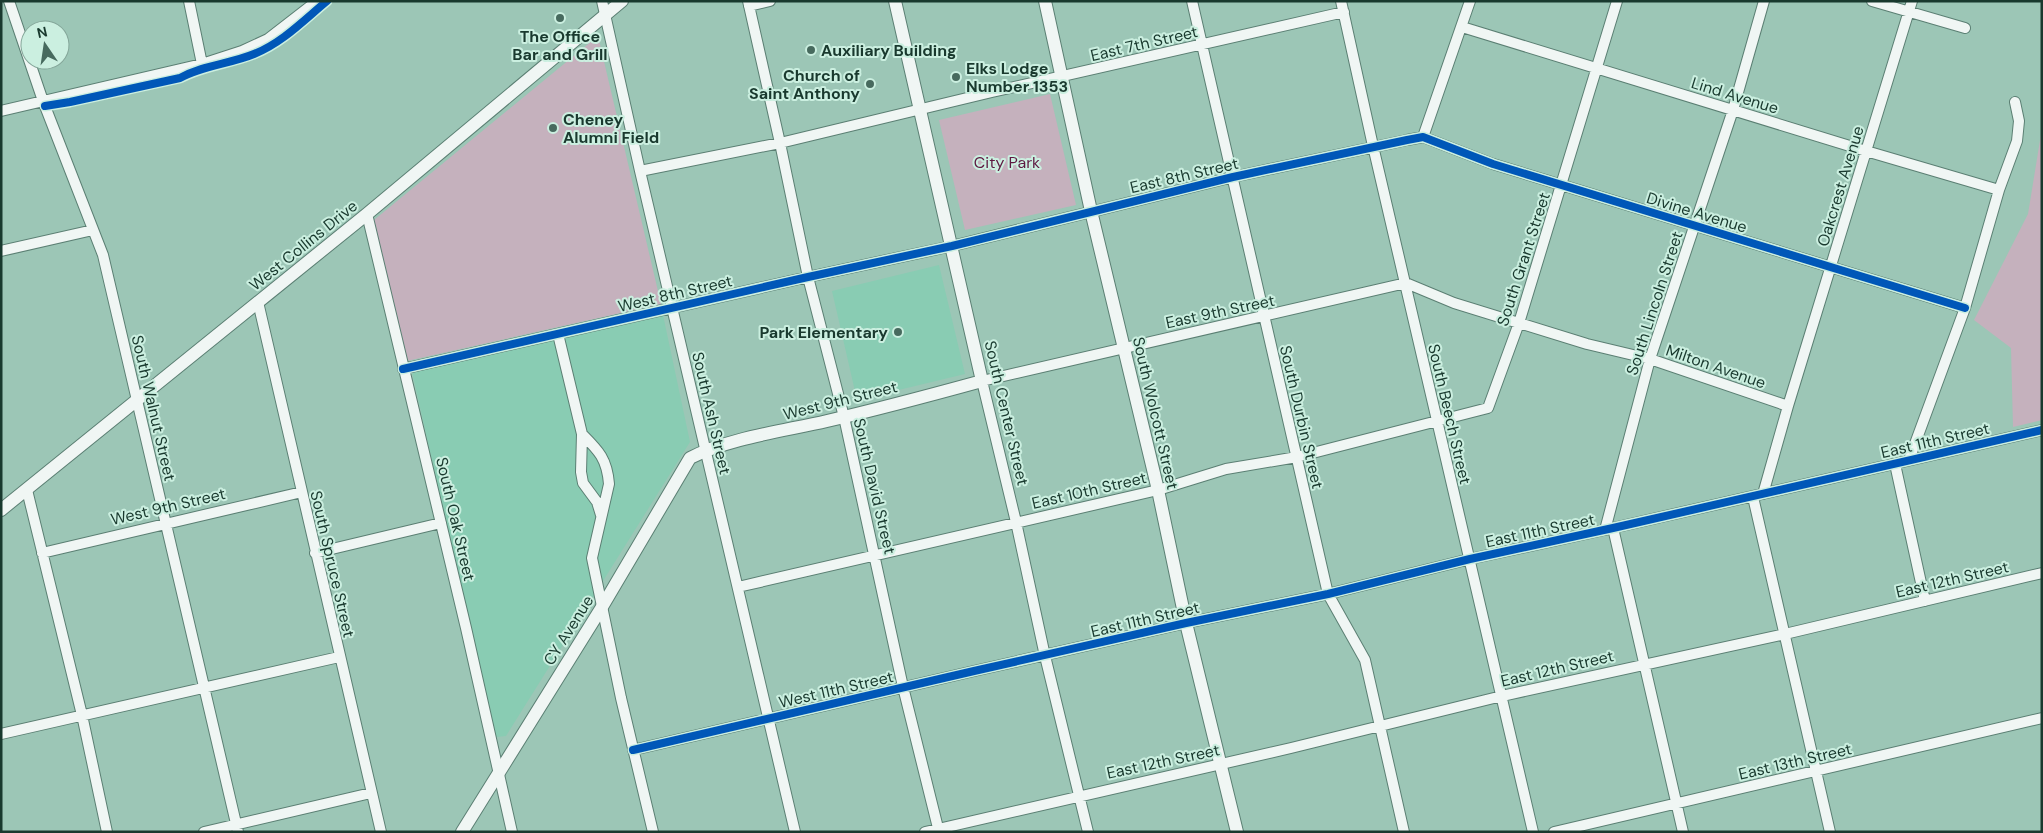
<svg xmlns="http://www.w3.org/2000/svg" width="2043" height="833" viewBox="0 0 2043 833" font-family="'DM Sans',sans-serif">
<style>
.built{fill:#89ccb3}
.green{fill:#c5b1bd}
.lines{fill:none;stroke-linecap:round;stroke-linejoin:round}
.minor-casing{stroke:#5b7f73;stroke-width:12}
.major-casing{stroke:#5b7f73;stroke-width:14}
.minor{stroke:#f0f6f4;stroke-width:10}
.major{stroke:#f0f6f4;stroke-width:12}
.cycleway-casing{stroke:#cbefe0;stroke-width:11}
.cycleway{stroke:#0057b8;stroke-width:8}
.poi-dot{fill:#476a5e;stroke:#cbefe0;stroke-width:2}
.labels{text-anchor:middle;stroke-width:4;stroke-linejoin:round;paint-order:stroke}
.poi-label{font-size:16px;font-weight:bold;fill:#19392e;stroke:#cbefe0;text-anchor:start}
.street-label{font-size:16px;fill:#19392e;stroke:#cbefe0}
.park-label{font-size:16px;fill:#5e1841;stroke:#cbefe0}
</style>
<rect width="100%" height="100%" fill="#9cc6b6"/>
<path class="built" d="M939,265L965,374L857,400L832,291Z
M663,315L690,442L506,736L497,737L494,735L412,372Z"/>
<path class="green" d="M598,36L661,304L407,361L374,220Z
M1050,94L1076,205L965,230L939,120Z
M2042,128V420L2013,427L2011,348L1974,320L2028,214Z"/>
<g class="lines">
<defs>
<path id="minor" d="M9,1L43,101L103,255L238,832
M189,1L202,64
M602,1L640,171L795,832
M748,1L780,143L808,277L844,417L903,687L939,832
M1192,1L1328,594L1365,660L1404,832
M1341,1L1373,146L1533,832
M1872,1L1965,28
M749,6L770,1
M1462,27L1866,151L1999,190
M1,111L202,64L242,51L268,39L317,1
M1423,137L1470,1
M640,171L780,143L992,92L1344,12
M367,214L466,628L512,832
M1,251L93,230
M1406,283L1454,303L1587,344L1650,359L1788,406
M258,302L381,832
M558,334L582,434L581,472L583,483L597,502L601,515
M403,369L808,277L952,246L1233,177L1407,140L1423,137L1493,164L1965,308
M582,434C599,451 607,459 609,484L592,558L621,698L653,832
M1909,460L1965,308L1999,190L2017,141L2019,121L2015,102
M1895,464L1925,601
M27,490L82,715L107,832
M1763,494L1788,406L1912,1
M1753,497L1830,832
M1613,528L1683,832
M1605,530L1650,359L1733,110L1764,1
M42,553L302,492
M315,553L441,523
M738,587L1158,490L1226,469L1297,457L1488,408L1519,323L1617,1
M1,734L339,657
M633,750L974,671L1186,623L1328,594L1470,559L1613,528L2042,430
M204,832L371,793
M925,832L1291,748L1502,696L1785,634L2042,573
M1088,832L1045,656L1016,522L982,381L1406,283
M1554,832L2042,718"/>
<path id="major" d="M1045,1L1091,211L1158,490L1186,623L1237,832
M1,510L367,214L622,1
M462,832L602,607L690,458C729,438 784,431 827,421C879,409 931,395 982,381L895,1"/>
</defs>
<use href="#minor" class="minor-casing"/>
<use href="#major" class="major-casing"/>
<use href="#minor" class="minor"/>
<use href="#major" class="major"/>
<defs>
<path id="cycleway" d="M45,106L70,102L180,78C203,65 230,64 254,54C282,43 304,20 327,1
M403,369L808,277L952,246L1233,177L1407,140L1423,137L1493,164L1965,308
M633,750L974,671L1186,623L1328,594L1470,559L1613,528L2042,430"/>
</defs>
<use href="#cycleway" class="cycleway-casing"/>
<use href="#cycleway" class="cycleway"/>
</g>
<g class="poi-dot">
<circle cx="560" cy="18" r="5"/>
<circle cx="811" cy="50" r="5"/>
<circle cx="956" cy="77" r="5"/>
<circle cx="870" cy="84" r="5"/>
<circle cx="553" cy="128" r="5"/>
<circle cx="898" cy="332" r="5"/>
</g>
<g class="labels">
<g class="poi-label">
<text x="560" y="42" text-anchor="middle">The Office<tspan x="560" dy="18">Bar and Grill</tspan></text>
<text x="821" y="56">Auxiliary Building</text>
<text x="966" y="74">Elks Lodge<tspan x="966" dy="18">Number 1353</tspan></text>
<text x="860" y="81" text-anchor="end">Church of<tspan x="860" dy="18">Saint Anthony</tspan></text>
<text x="563" y="125">Cheney<tspan x="563" dy="18">Alumni Field</tspan></text>
<text x="888" y="338" text-anchor="end">Park Elementary</text>
</g>
<g class="street-label">
<text transform="translate(1144 43) rotate(-13)" y="6">East 7th Street</text>
<text transform="translate(1735 95) rotate(17)" y="6">Lind Avenue</text>
<text transform="translate(1184 175) rotate(-13)" y="6">East 8th Street</text>
<text transform="translate(1840 186) rotate(-73)" y="6">Oakcrest Avenue</text>
<text transform="translate(1697 212) rotate(17)" y="6">Divine Avenue</text>
<text transform="translate(303 245) rotate(-39)" y="6">West Collins Drive</text>
<text transform="translate(1523 259) rotate(-72)" y="6">South Grant Street</text>
<text transform="translate(675 293) rotate(-13)" y="6">West 8th Street</text>
<text transform="translate(1654 303) rotate(-72)" y="6">South Lincoln Street</text>
<text transform="translate(1220 311) rotate(-12)" y="6">East 9th Street</text>
<text transform="translate(1716 366) rotate(19)" y="6">Milton Avenue</text>
<text transform="translate(840 400) rotate(-14)" y="6">West 9th Street</text>
<text transform="translate(154 408) rotate(77)" y="6">South Walnut Street</text>
<text transform="translate(712 413) rotate(77)" y="6">South Ash Street</text>
<text transform="translate(1007 413) rotate(77)" y="6">South Center Street</text>
<text transform="translate(1156 413) rotate(77)" y="6">South Wolcott Street</text>
<text transform="translate(1450 414) rotate(77)" y="6">South Beech Street</text>
<text transform="translate(1302 417) rotate(77)" y="6">South Durbin Street</text>
<text transform="translate(1935 440) rotate(-13)" y="6">East 11th Street</text>
<text transform="translate(875 486) rotate(77)" y="6">South David Street</text>
<text transform="translate(1089 490) rotate(-13)" y="6">East 10th Street</text>
<text transform="translate(168 506) rotate(-13)" y="6">West 9th Street</text>
<text transform="translate(456 519) rotate(77)" y="6">South Oak Street</text>
<text transform="translate(1540 530) rotate(-12)" y="6">East 11th Street</text>
<text transform="translate(333 564) rotate(77)" y="6">South Spruce Street</text>
<text transform="translate(1952 579) rotate(-13)" y="6">East 12th Street</text>
<text transform="translate(1145 619) rotate(-13)" y="6">East 11th Street</text>
<text transform="translate(568 630) rotate(-58)" y="6">CY Avenue</text>
<text transform="translate(1557 668) rotate(-13)" y="6">East 12th Street</text>
<text transform="translate(836 689) rotate(-13)" y="6">West 11th Street</text>
<text transform="translate(1163 761) rotate(-12)" y="6">East 12th Street</text>
<text transform="translate(1795 761) rotate(-13)" y="6">East 13th Street</text>
</g>
<g class="park-label">
<text x="1007" y="168">City Park</text>
</g>
</g>
<rect width="2043" height="833" fill="none" stroke="#19392e" stroke-width="5"/>
<g transform="translate(45 45) rotate(347)"><circle r="24" fill="#cbefe0" stroke="#84a699"/>
<path d="M0-4L9 19L0 12L-9 19Z" fill="#476a5e"/>
<text y="-8" font-size="14" font-weight="bold" text-anchor="middle" fill="#19392e">N</text>
</g>
</svg>
